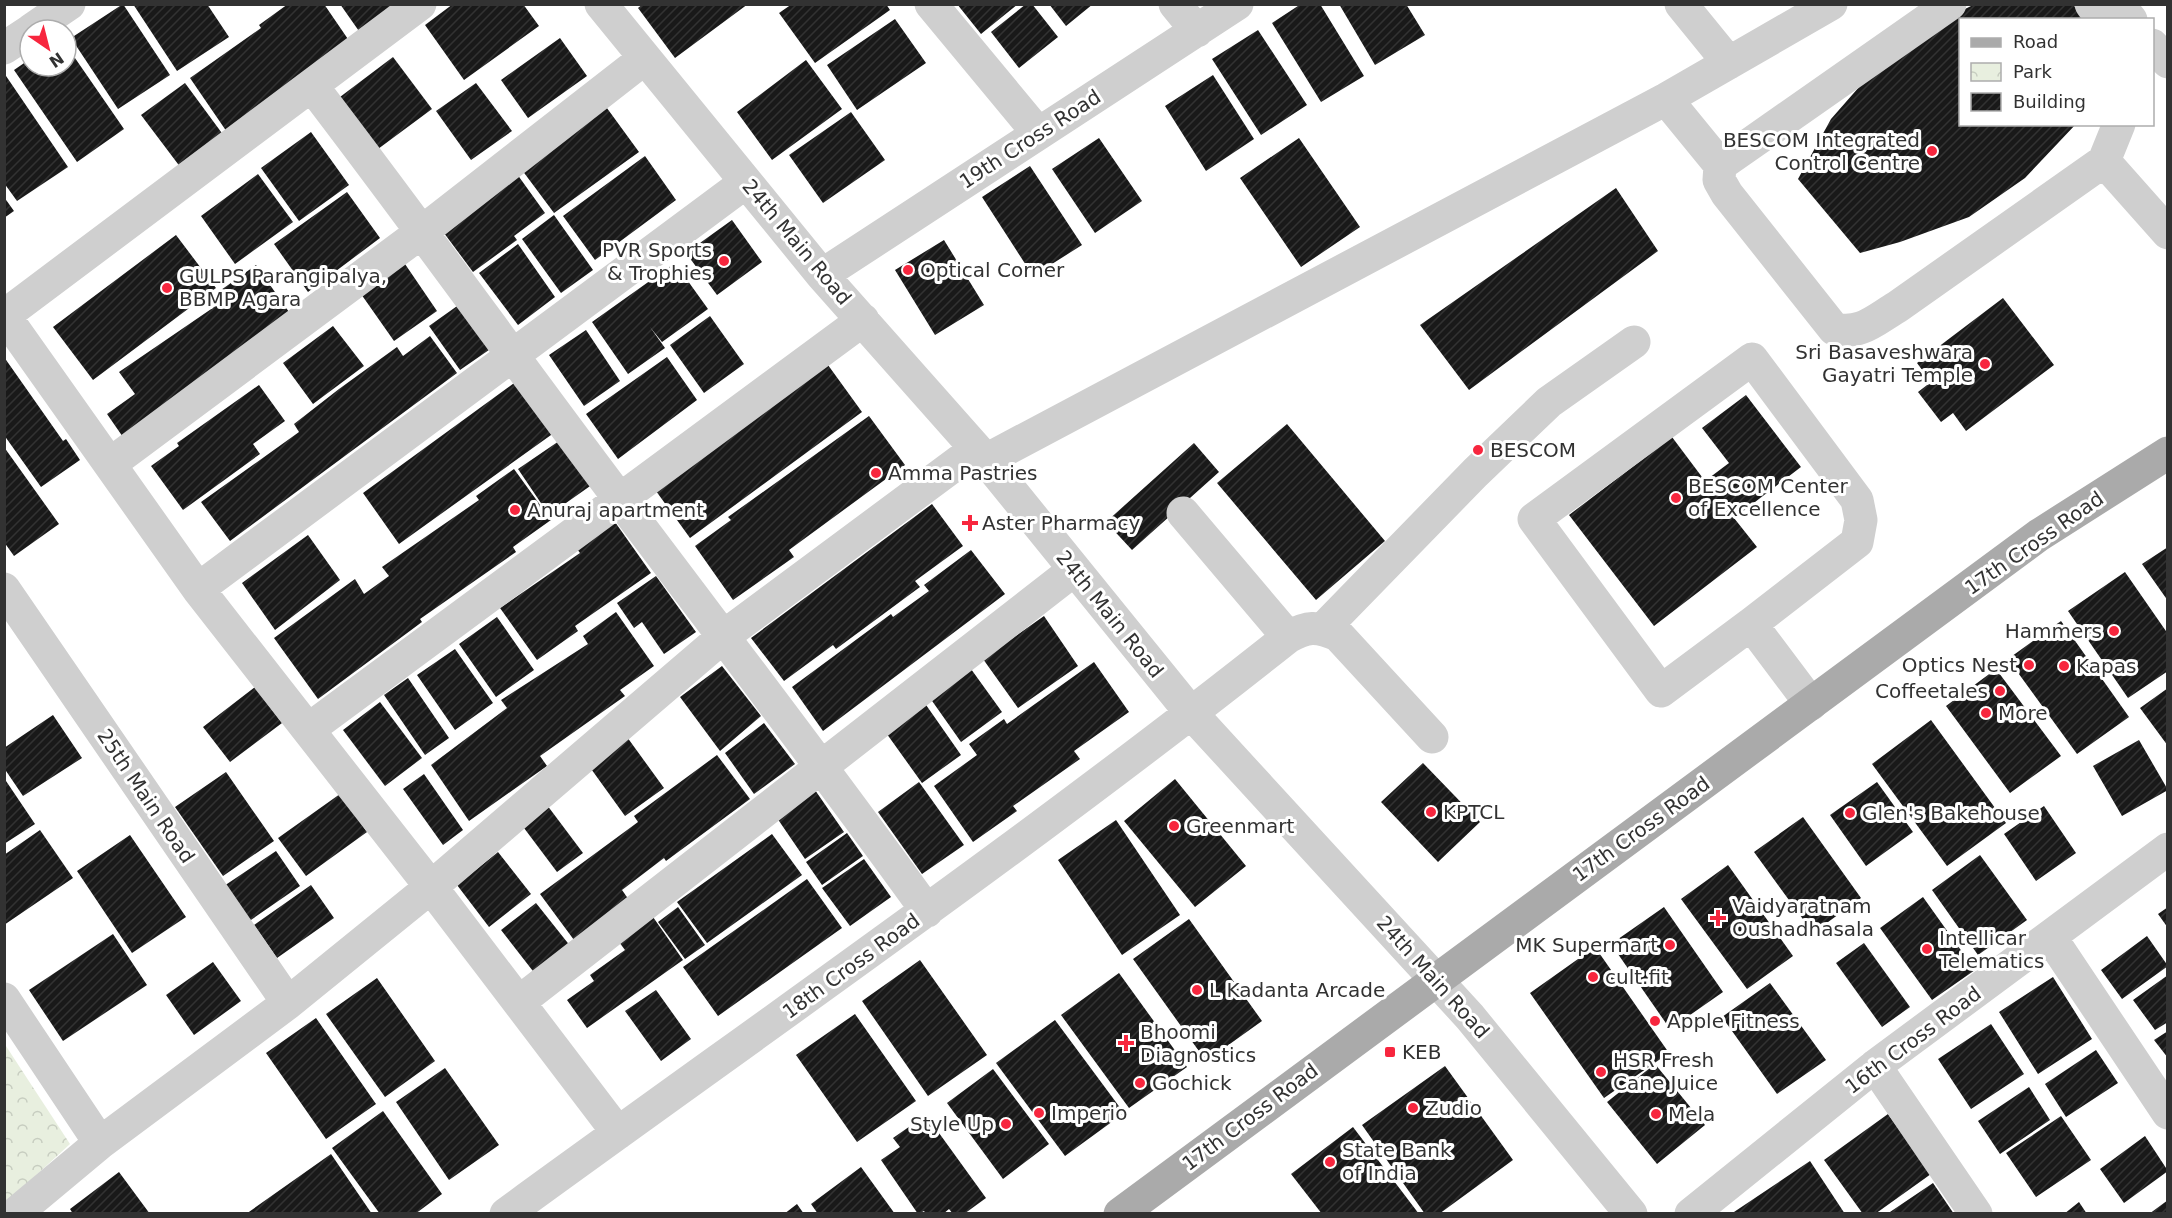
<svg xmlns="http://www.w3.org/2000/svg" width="2172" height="1218" viewBox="0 0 2172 1218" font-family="'DejaVu Sans',sans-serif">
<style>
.park{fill:url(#park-crowns)}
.building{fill:url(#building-hatch)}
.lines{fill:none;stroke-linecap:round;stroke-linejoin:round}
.minor{stroke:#cfcfcf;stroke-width:33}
.major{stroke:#aaa;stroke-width:33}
.poi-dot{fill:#f7263e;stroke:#fff;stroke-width:2}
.labels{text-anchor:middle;stroke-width:6;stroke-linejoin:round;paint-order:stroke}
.street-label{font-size:20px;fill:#323232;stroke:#fff}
.poi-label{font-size:20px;fill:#323232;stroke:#fff;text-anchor:start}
</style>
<defs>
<pattern id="park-crowns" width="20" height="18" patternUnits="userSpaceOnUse" patternTransform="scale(1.5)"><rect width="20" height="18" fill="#e8efdf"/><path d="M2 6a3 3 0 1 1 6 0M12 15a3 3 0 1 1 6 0" fill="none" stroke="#c7cdc0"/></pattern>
<pattern id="building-hatch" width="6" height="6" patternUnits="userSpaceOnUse" patternTransform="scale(1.5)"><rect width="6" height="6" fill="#191919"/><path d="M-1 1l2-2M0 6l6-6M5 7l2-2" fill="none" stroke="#323232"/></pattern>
</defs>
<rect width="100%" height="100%" fill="#fff"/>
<path class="park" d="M4,1043L70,1144L5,1204H4Z"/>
<path class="building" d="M123,4L170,75L118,109L71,38Z
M133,4H207L229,37L177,71Z
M288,4H324L352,45L229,135L190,78L261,28L259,25Z
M340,4H396L361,34Z
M453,4H523L539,26L464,80L425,25Z
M643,4H748L675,58L638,8Z
M792,4H886L890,10L815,63L779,13Z
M957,4H1018L981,34Z
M1026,4H1032L1058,37L1019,68L991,32Z
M1049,4H1093L1066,26Z
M1301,4H1320L1364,76L1321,102L1272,23Z
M1339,4H1406L1425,35L1375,65Z
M1975,4H2073L2084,20H1960V124H2076L2025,178L1969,217L1900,242L1860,253L1798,179L1831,119L1874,70L1947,18Z
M895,19L926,63L857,110L827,65Z
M1258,30L1307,105L1261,135L1212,59Z
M560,38L587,76L528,118L501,80Z
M66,45L124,129L77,162L14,70L30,59V66H66Z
M393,57L432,109L378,149L340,97Z
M806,60L842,109L772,160L737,112Z
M4,73L68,167L17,201L4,183Z
M1213,75L1254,139L1206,171L1165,106Z
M185,83L227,140L184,172L141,115Z
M476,83L512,131L471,160L436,111Z
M604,104L639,152L554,213L519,166Z
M851,112L885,160L823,203L789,155Z
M311,132L349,185L299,221L261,168Z
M1099,138L1142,201L1095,233L1052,169Z
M1299,138L1360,227L1301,267L1240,178Z
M645,156L676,200L595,260L563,216Z
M1030,166L1082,245L1033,276L982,197Z
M258,174L293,222L235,264L201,216Z
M517,174L545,213L514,236L517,240L473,272L441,229Z
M1616,188L1658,251L1469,390L1420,325Z
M347,192L380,238L308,292L274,244Z
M4,197L14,211L4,218Z
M554,215L593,270L561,293L522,239Z
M732,220L762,262L717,295L686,253Z
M176,235L216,288L93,380L53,327Z
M944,240L984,305L935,335L895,270Z
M518,244L555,297L518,325L479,273Z
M675,263L708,309L662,342L650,327L665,348L628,374L592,322Z
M405,264L437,311L394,341L361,294Z
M256,265L289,312L125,440L107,414L135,394L119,372L220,303L214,295Z
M2003,298L2054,365L1966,431L1953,413L1941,422L1918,392L1931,382L1917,363Z
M467,299L499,343L460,370L429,326Z
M710,316L744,364L704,393L670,345Z
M333,326L364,366L313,404L283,363Z
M586,330L620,381L584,406L549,355Z
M430,336L457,373L230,541L201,502L299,432L294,424L339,389L397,347L403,356Z
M4,357L63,441L66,439L80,460L41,487L4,435Z
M667,357L697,400L618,459L586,414Z
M828,365L862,412L690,538L656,491Z
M521,378L558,430L399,544L363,493Z
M259,385L285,421L253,444L260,454L183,510L151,466L179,446L177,443Z
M1746,395L1801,467L1734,518L1757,547L1654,626L1569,515L1672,437L1705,481L1729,463L1702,428Z
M869,416L905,465L789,550L794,557L733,600L695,546L731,520L728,517Z
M1287,424L1385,541L1316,600L1217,483Z
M562,439L593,484L549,515L518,469Z
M1194,443L1219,472L1132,550L1106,522Z
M4,447L59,524L14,556L4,542Z
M514,469L551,520L513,547L516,552L420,619L422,622L318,699L274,638L355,579L364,594L389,576L382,567L479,500L476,496Z
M932,504L963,546L915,581L920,587L836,649L833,645L784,681L751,638Z
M615,522L651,573L575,626L578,631L537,660L500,608L580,553L577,549Z
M308,535L340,580L275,630L242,583Z
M2168,547V601L2142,564Z
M971,550L1005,594L823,731L792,687L891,614L893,617L929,591L924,585Z
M2125,572L2168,634V671L2128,698L2068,611Z
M656,576L696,632L664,654L642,622L634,628L617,603Z
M616,612L654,666L620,690L625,696L540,756L547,766L469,821L431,765L507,708L501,700L588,644L583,636Z
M1044,616L1078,666L1018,708L983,659Z
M497,617L534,670L496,697L459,644Z
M2061,621L2129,717L2077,754L2008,659Z
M455,649L493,703L455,730L417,675Z
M1094,662L1129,712L1074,751L1080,759L1013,806L1017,811L973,842L934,786L977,755L969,744L1004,719L1007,724Z
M722,666L761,716L720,751L680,697Z
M971,669L1002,712L961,742L930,698Z
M1996,669L2061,756L2010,793L1946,706Z
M408,678L449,738L425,755L384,695Z
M255,687L282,723L230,762L203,727Z
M2168,688V746L2140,708Z
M380,702L422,758L385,786L343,730Z
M924,702L961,755L922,783L884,730Z
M53,715L82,758L23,796L4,768V748Z
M1931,720L2006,823L1947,866L1872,764Z
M764,723L795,764L754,794L725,753Z
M627,737L664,788L625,816L589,766Z
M2139,740L2168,790L2122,816L2093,766Z
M717,755L750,799L666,861L664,858L622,890L629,900L574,940L540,894L638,822L634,816Z
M1423,763L1480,822L1438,862L1381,802Z
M226,772L274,841L223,876L175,807Z
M424,774L463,830L443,845L403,789Z
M4,778L35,824L4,844Z
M1175,779L1246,866L1195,907L1124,821Z
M919,782L964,845L922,874L878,812Z
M1877,782L1913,832L1866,866L1830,815Z
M815,790L844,832L805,859L777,818Z
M340,794L367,832L306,876L278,838Z
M547,805L583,853L557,872L521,824Z
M2044,806L2076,853L2036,881L2004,834Z
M1803,817L1861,898L1813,933L1754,852Z
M1116,820L1180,915L1122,955L1058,860Z
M40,830L73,878L4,925V855Z
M847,833L863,856L822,885L806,862Z
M772,834L802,875L707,943L677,902Z
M130,835L186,917L132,953L77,871Z
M276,851L300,886L248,922L224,886Z
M498,852L531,894L489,927L457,885Z
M1980,855L2027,920L1978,955L1932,890Z
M864,859L891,897L850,926L822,888Z
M1728,865L1793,956L1747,989L1681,899Z
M807,879L842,928L718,1016L683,967Z
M311,885L334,918L277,958L254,925Z
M1923,897L1975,970L1932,1000L1880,928Z
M536,903L571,947L536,975L501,930Z
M678,907L705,945L685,959L658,922Z
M1664,907L1723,992L1670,1029L1611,944Z
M2168,907V928L2158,914Z
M653,917L683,960L587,1028L567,1000L594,981L590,975L625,950L619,942Z
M1189,919L1262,1021L1206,1061L1133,959Z
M113,934L147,985L63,1041L29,990Z
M2147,936L2168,966L2122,999L2101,970Z
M1864,943L1910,1007L1882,1027L1836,963Z
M1595,947L1669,1053L1604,1098L1530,993Z
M920,960L987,1055L928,1096L862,1001Z
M213,962L241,1001L194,1035L166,995Z
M1119,973L1187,1067L1129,1108L1061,1015Z
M2168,975V1022L2155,1030L2133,1000Z
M2053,977L2092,1039L2038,1074L1999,1012Z
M377,978L435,1061L385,1097L326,1014Z
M1770,983L1826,1060L1777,1094L1722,1017Z
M656,990L691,1039L661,1061L625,1011Z
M855,1014L916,1101L857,1142L796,1055Z
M316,1018L376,1104L326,1139L266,1053Z
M1055,1020L1124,1113L1065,1156L996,1063Z
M1991,1024L2024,1074L1971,1109L1938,1059Z
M2168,1031V1058L2154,1040Z
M2096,1050L2118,1083L2066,1117L2045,1084Z
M1655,1064L1705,1125L1657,1164L1607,1102Z
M1445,1066L1513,1160L1439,1214H1425L1362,1125Z
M445,1068L499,1145L449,1180L396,1102Z
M993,1069L1049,1144L1003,1179L947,1103Z
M2029,1087L2050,1120L2000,1154L1978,1121Z
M383,1111L442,1194L415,1214H380L332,1148Z
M1888,1114L1931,1174L1875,1214H1863L1824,1160Z
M926,1115L986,1198L964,1214H953L949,1209L943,1214H926L924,1211L918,1214L881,1160L900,1147L893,1138Z
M2061,1116L2091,1160L2036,1197L2006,1153Z
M1353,1127L1419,1214H1322L1291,1174Z
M2145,1136L2168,1171L2124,1203L2100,1169Z
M331,1154L372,1214H246Z
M1810,1161L1845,1214H1731Z
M861,1167L895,1214H818L811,1204Z
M119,1172L150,1214H73L70,1209Z
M1933,1183L1954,1214H1887Z
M2168,1200V1214H2149Z
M2079,1202L2087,1214H2064Z
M797,1204L804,1214H784Z"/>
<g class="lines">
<path class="minor" d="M601,4L822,275L986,460L1191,713L1470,1017L1631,1214
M931,4L1038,133
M1175,4L1197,31
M1681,4L1729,63
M1950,4L1720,165L1719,180L1727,194L1834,329C1861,335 1875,320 1897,307L2104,161L2168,233
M2091,4L2103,20
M2118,4L2131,20
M31,30L69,4
M2152,45L2168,62
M4,48L30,31
M312,86C417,223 517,363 621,501C723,637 827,772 927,911
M1666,99L1720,165
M2104,161L2119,124
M822,275L1237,4
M4,315L198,589L431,887L618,1133
M5,315L420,4
M986,460L1666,99L1831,4
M110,464L423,231L645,58
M1183,513L1288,637
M4,589L288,1003
M198,589L746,182
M1751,624L1661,691L1534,519L1752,359L1857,500L1861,520L1857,542L1751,624L1811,704
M1323,629L1475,473L1549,402L1634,342
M309,729L863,320
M2051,938L2168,1113
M4,999L100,1143
M519,1002L1074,570
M1875,1066L1976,1214
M15,1214L100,1143L288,1003L431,887L724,636L976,449
M506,1214C768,1023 1034,839 1288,637C1308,626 1316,626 1338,635L1432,737
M1691,1214L1875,1066L2168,849"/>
<path class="major" d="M1120,1214L2039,535L2168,453"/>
</g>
<g class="poi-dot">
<circle cx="1932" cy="151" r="6"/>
<circle cx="724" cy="261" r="6"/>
<circle cx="908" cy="270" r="6"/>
<circle cx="167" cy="288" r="6"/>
<circle cx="1985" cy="364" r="6"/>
<circle cx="1478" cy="450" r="6"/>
<circle cx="876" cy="473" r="6"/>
<circle cx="1676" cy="498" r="6"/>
<circle cx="515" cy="510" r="6"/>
<path d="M967 514h6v6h6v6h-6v6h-6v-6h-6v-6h6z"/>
<circle cx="2114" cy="631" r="6"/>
<circle cx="2029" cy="665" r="6"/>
<circle cx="2064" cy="666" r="6"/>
<circle cx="2000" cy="691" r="6"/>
<circle cx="1986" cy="713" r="6"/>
<circle cx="1431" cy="812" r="6"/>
<circle cx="1850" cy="813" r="6"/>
<circle cx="1174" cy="826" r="6"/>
<path d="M1715 909h6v6h6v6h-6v6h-6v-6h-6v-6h6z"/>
<circle cx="1670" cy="945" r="6"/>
<circle cx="1927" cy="949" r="6"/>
<circle cx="1593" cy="977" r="6"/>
<circle cx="1197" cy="990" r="6"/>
<circle cx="1655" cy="1021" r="6"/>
<path d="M1123 1034h6v6h6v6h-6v6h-6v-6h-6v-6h6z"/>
<rect x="1384" y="1046" width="12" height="12" rx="3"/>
<circle cx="1601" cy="1072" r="6"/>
<circle cx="1140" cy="1083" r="6"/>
<circle cx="1413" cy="1108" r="6"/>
<circle cx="1039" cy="1113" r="6"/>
<circle cx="1656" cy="1114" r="6"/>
<circle cx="1006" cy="1124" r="6"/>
<circle cx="1330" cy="1162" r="6"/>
</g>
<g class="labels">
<g class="street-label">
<text transform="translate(1030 139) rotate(-33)" y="7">19th Cross Road</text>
<text transform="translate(797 242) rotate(50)" y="7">24th Main Road</text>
<text transform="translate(2034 543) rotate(-35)" y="7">17th Cross Road</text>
<text transform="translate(1110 614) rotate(51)" y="7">24th Main Road</text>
<text transform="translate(146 796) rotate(56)" y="7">25th Main Road</text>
<text transform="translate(1641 829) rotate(-36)" y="7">17th Cross Road</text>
<text transform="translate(851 966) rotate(-36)" y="7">18th Cross Road</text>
<text transform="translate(1433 977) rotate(48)" y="7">24th Main Road</text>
<text transform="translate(1913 1040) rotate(-37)" y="7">16th Cross Road</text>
<text transform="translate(1250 1117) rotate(-37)" y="7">17th Cross Road</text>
</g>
<g class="poi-label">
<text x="1920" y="147" text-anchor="end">BESCOM Integrated<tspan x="1920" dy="23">Control Centre</tspan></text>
<text x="712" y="257" text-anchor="end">PVR Sports<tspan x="712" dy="23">&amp; Trophies</tspan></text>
<text x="920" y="277">Optical Corner</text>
<text x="179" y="283">GULPS Parangipalya,<tspan x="179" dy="23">BBMP Agara</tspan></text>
<text x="1973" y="359" text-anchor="end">Sri Basaveshwara<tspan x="1973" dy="23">Gayatri Temple</tspan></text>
<text x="1490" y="457">BESCOM</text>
<text x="888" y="480">Amma Pastries</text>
<text x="1688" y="493">BESCOM Center<tspan x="1688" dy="23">of Excellence</tspan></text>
<text x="527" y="517">Anuraj apartment</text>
<text x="982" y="530">Aster Pharmacy</text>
<text x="2102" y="638" text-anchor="end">Hammers</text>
<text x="2017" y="672" text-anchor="end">Optics Nest</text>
<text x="2076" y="673">Kapas</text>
<text x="1988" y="698" text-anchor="end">Coffeetales</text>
<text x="1998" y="720">More</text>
<text x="1443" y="819">KPTCL</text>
<text x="1862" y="820">Glen's Bakehouse</text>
<text x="1186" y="833">Greenmart</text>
<text x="1732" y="913">Vaidyaratnam<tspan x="1732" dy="23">Oushadhasala</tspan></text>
<text x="1939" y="945">Intellicar<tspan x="1939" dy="23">Telematics</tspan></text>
<text x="1658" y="952" text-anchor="end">MK Supermart</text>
<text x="1605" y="984">cult.fit</text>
<text x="1209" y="997">L Kadanta Arcade</text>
<text x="1667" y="1028">Apple Fitness</text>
<text x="1140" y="1039">Bhoomi<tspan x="1140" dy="23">Diagnostics</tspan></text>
<text x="1402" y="1059">KEB</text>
<text x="1613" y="1067">HSR Fresh<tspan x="1613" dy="23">Cane Juice</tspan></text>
<text x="1152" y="1090">Gochick</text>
<text x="1425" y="1115">Zudio</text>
<text x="1051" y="1120">Imperio</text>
<text x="1668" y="1121">Mela</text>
<text x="994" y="1131" text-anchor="end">Style Up</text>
<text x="1342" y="1157">State Bank<tspan x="1342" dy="23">of India</tspan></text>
</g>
</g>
<rect width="2172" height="1218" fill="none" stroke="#323232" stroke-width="12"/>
<rect x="1959" y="18" width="195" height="108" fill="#ffffff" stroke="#adadad" stroke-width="1.5"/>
<rect x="1971" y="38" width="30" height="9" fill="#aaaaaa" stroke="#adadad" stroke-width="1.5"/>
<text x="2013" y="48" font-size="18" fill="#323232">Road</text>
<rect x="1971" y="63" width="30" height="18" fill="url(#park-crowns)" stroke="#adadad" stroke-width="1.5"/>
<text x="2013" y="78" font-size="18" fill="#323232">Park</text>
<rect x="1971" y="93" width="30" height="18" fill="url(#building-hatch)" stroke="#adadad" stroke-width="1.5"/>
<text x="2013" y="108" font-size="18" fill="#323232">Building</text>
<g transform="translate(48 48) rotate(145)"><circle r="28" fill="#ffffff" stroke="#adadad" stroke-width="1.5"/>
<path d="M0-4.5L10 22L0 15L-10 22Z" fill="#f7263e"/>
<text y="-9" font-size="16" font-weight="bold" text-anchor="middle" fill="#323232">N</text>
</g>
</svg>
